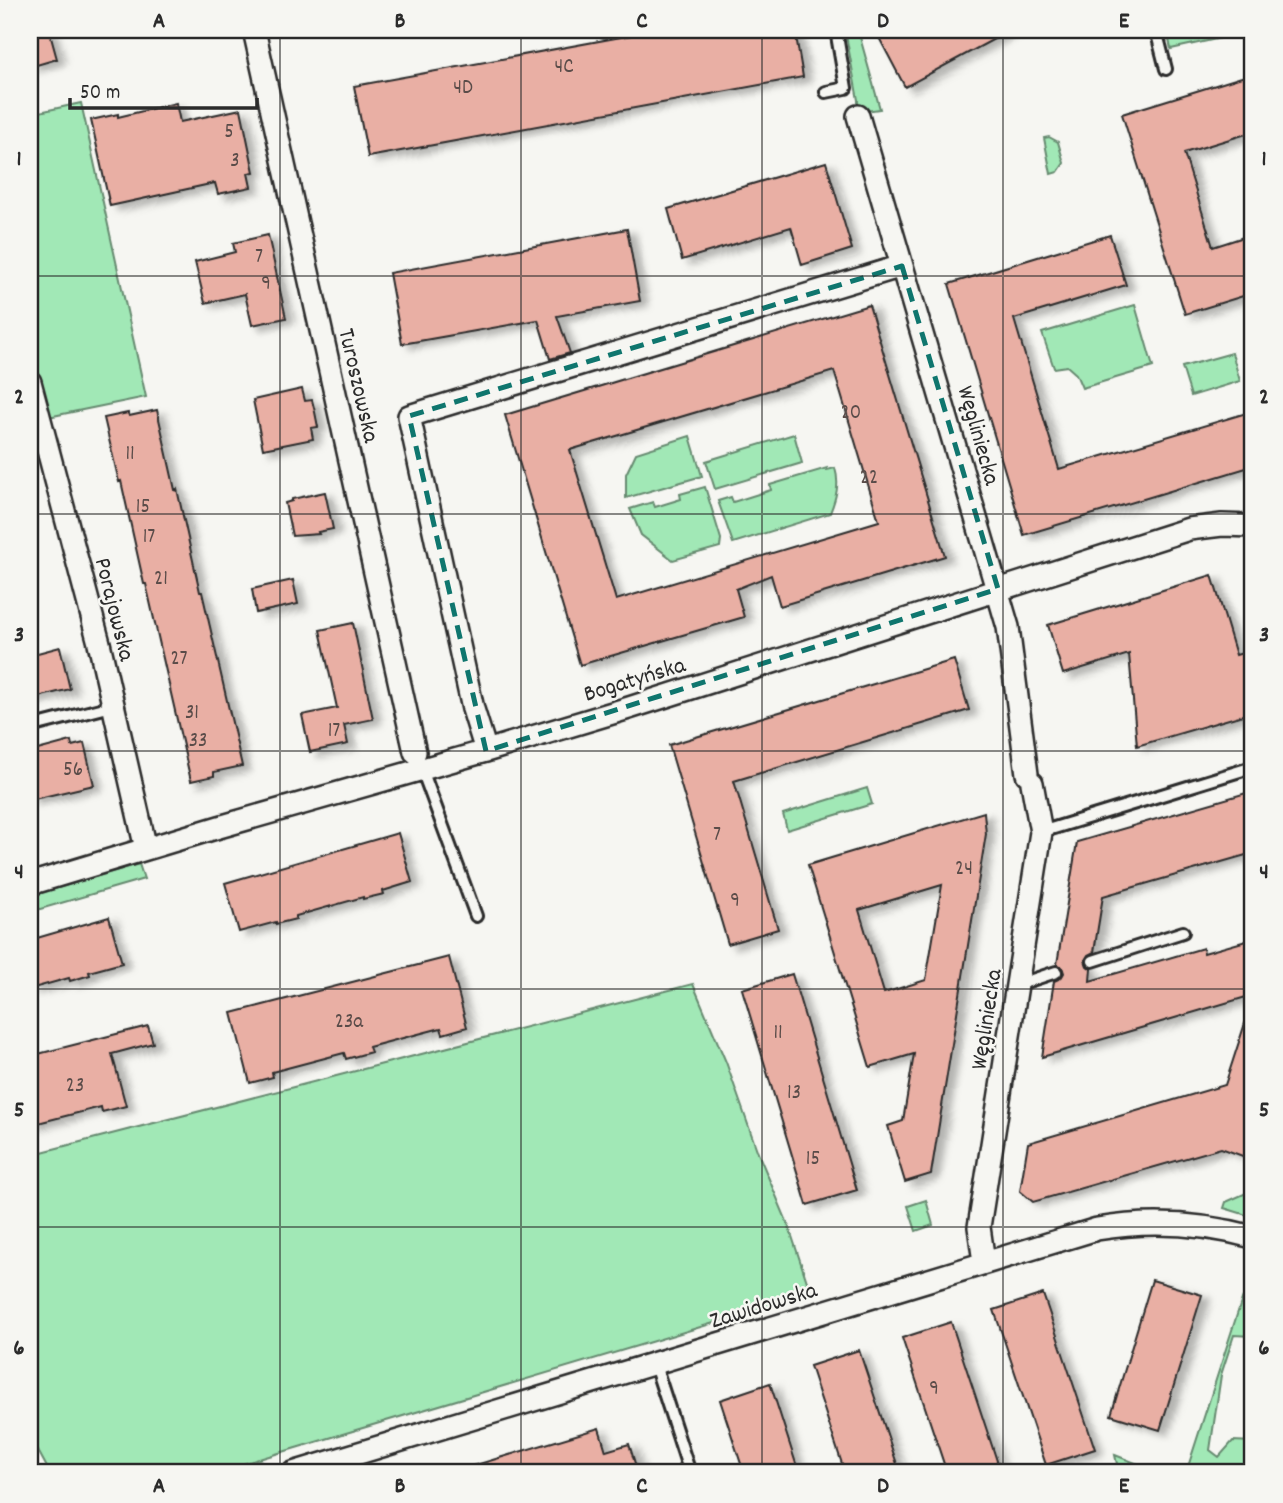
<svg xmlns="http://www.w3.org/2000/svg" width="1283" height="1503" viewBox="0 0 1283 1503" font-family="Dekko,sans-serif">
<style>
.green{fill:#a1e8b6;stroke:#668a70;stroke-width:2}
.building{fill:#e9afa4;stroke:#2b2b2b;stroke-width:2;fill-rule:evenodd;filter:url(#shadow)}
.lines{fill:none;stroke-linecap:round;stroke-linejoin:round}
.service-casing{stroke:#2b2b2b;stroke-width:16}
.minor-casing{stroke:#2b2b2b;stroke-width:26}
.service{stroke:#f6f6f2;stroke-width:10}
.minor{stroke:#f6f6f2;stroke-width:21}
.marked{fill:none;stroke:#0f766e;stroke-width:5;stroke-dasharray:14 9;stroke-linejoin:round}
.grid{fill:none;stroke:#2b2b2b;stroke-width:2;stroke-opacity:0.55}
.labels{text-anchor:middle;stroke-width:5;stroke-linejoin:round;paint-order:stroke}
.number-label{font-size:21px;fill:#5a4c49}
.street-label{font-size:24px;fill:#2b2b2b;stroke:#f6f6f2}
.neatline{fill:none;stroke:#2b2b2b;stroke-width:2.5}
.grid-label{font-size:23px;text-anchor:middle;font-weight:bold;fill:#2b2b2b}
</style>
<defs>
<filter id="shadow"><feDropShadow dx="8" dy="4.5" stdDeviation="3.5" flood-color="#0004"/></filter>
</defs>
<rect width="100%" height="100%" fill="#f6f6f2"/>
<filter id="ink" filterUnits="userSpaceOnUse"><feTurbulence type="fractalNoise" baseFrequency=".0143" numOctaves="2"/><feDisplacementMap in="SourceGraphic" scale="14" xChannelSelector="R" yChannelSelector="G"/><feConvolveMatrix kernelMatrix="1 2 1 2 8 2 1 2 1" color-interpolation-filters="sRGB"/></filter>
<g filter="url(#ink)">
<path class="green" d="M845,30H858L880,109L858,112V100Z
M1167,30H1253V31L1171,49Z
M81,103L146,397L48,417L30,346V114Z
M1049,137L1058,142L1064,163L1058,172L1051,174L1044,138Z
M1135,305L1153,367L1082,388L1076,374L1067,366L1054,368L1042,333Z
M1232,353L1240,381L1191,396L1182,367Z
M794,434L802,463L715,489L706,461Z
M690,436L702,476L626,498V474L636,453Z
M827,468V470L835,468C840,484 836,498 830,513L733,543L718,501L731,497L733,502L771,490L770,485Z
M705,487L721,539L720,547L673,560L641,535L630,509L653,502L655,507L681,499L680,494Z
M867,788L872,804L787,830L783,814Z
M139,864L144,879L30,912V896Z
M693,984L726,1062L758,1153L788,1224L811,1294L249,1462L218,1473H50L30,1436V1155Z
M1253,1190V1217L1224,1208L1226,1202Z
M926,1200L933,1225L916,1231L908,1206Z
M1242,1299L1253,1325L1252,1336L1234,1335L1221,1375L1210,1450L1219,1457L1233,1441L1253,1442V1470L1252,1473H1186Z
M1115,1455L1161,1473H1119Z"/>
<path class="building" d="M30,30H49L57,59L30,67Z
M659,30H795L803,77L368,157L354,86Z
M875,30H1011L905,87Z
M1245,76L1253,102V132L1184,153L1213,247L1253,234V293L1185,314L1122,114Z
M176,103L180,122L241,109L254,172L248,173L251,187L218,194L215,183L110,206L91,120L118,114V117Z
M826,162L852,249L802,265L791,227L682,260L668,209Z
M627,229L640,301L557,316L570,353L550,359L538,320L402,344L389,273Z
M268,235L286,318L252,325L245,294L205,303L195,262L235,252L233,243Z
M1110,235L1126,285L1014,319L1059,469L1253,411V466L1024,535L949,284Z
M869,305L945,556L780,606L771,575L736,589L744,617L580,665L505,415ZM834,371L879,521L616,600L570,450Z
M302,389L305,401L312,400L315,412L318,427L311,428L313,439L263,449L253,400Z
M157,410L175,490L177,489L200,592H202L242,766L214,772V776L191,781L146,584H144L121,481L119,482L104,418L128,413L129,416Z
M325,492L333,529L318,532L319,534L292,536L285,503L292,501V499Z
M1212,575L1236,655L1253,650V712L1137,746L1129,654L1063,674L1048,625Z
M293,580L298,604L256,613L252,589Z
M353,623L373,719L344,725L348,744L310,752L302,715L337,708L320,630Z
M60,647L70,689L30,699V655Z
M954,660L969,710L734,781L778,929L728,944L669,745Z
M71,741L72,746L84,743L94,785L30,800V752Z
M1253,791V853L1103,896L1094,952L1088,955L1085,960L1087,966L1091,969L1090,981L1203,948L1204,953L1253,939V995L1042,1057L1054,981L1061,978L1064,973L1062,967L1057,964L1077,842Z
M984,812L986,834L931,1174L905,1182L888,1126L903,1121L914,1054L870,1067L808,865ZM942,885L926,980L884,993L859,910Z
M398,833L412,882L383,891L384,894L363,899V897L296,916V919L276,924V922L239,932L225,883Z
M109,917L122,963L89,972L90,975L70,981L69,978L30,989V940Z
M449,957L467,1027L443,1034L441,1028L369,1047L371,1052L346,1059L344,1053L272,1072L273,1077L250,1083L232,1013Z
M792,974L857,1190L807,1205L742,989Z
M1249,1011L1253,1012V1143L1248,1158L1221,1148L1033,1202L1020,1191L1028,1143L1225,1085Z
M148,1026L153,1043L112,1054L126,1106L102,1112L101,1107L30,1125V1056Z
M1152,1280L1202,1295L1160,1430L1111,1415Z
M1043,1294L1095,1449L1046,1465L994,1310Z
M951,1322L1001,1473H947L902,1338Z
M859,1350L900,1473H845L810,1366Z
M770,1383L799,1473H744L720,1400Z
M599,1428L606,1451L629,1444L638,1473H467L466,1468Z"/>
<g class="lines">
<defs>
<path id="service" d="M1156,30L1166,69
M826,92L846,88L836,30
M30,727L112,706
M421,767L476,916
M1041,832L1253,767
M1093,961L1183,932
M1017,985L1056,972
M655,1365L690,1473"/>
<path id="minor" d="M254,30L415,752
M858,116L1008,627L1027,774
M30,382L99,643L146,849
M486,751L473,709L409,416L902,266
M30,884L219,827L486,751L629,708L1189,529L1222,525L1253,526
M984,1262L979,1227L1041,832L1032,783
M293,1473L1097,1229C1150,1220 1201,1223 1253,1237"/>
</defs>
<use href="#service" class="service-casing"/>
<use href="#minor" class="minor-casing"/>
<use href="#service" class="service"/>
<use href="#minor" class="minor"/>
</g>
</g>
<path class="marked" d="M902,266L998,589L486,751L409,416Z"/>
<path class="grid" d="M280,30V1473M521,30V1473M762,30V1473M1003,30V1473M30,276H1253M30,514H1253M30,751H1253M30,989H1253M30,1227H1253"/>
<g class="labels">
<g class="number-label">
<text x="564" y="72">4C</text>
<text x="463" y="93">4D</text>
<text x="229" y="137">5</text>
<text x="235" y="166">3</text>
<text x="259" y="262">7</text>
<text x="266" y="289">9</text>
<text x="851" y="418">20</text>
<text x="130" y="459">11</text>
<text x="869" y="483">22</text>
<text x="143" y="512">15</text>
<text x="149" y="542">17</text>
<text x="161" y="584">21</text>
<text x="179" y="664">27</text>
<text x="192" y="718">31</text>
<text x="334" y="736">17</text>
<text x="198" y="746">33</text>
<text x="73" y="775">56</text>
<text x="717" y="840">7</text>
<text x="964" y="874">24</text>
<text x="735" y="906">9</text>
<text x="349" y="1027">23a</text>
<text x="778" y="1038">11</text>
<text x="75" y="1091">23</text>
<text x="794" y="1098">13</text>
<text x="813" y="1164">15</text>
<text x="934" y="1394">9</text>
</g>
<g class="street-label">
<text transform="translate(360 385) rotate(77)" y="8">Turoszowska</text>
<text transform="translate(980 435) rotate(74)" y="8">Węgliniecka</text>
<text transform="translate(116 609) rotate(76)" y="8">Porajowska</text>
<text transform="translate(634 678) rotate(-17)" y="8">Bogatyńska</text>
<text transform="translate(985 1019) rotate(-81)" y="8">Węgliniecka</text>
<text transform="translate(763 1304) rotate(-17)" y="8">Zawidowska</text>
</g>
</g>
<rect width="1283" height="1503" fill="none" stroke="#f6f6f2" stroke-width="77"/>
<path d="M70 98v10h187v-10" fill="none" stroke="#2b2b2b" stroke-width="3.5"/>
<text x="80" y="98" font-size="21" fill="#2b2b2b" stroke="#f6f6f2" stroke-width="5" paint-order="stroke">50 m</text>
<rect x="38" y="38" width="1206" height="1426" class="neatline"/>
<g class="grid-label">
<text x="159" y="27">A</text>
<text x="400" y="27">B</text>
<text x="642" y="27">C</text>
<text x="883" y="27">D</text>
<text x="1124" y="27">E</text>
<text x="19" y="165">1</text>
<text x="1264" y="165">1</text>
<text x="19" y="403">2</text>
<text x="1264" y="403">2</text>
<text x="19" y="641">3</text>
<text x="1264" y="641">3</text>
<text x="19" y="878">4</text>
<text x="1264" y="878">4</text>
<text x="19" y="1116">5</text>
<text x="1264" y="1116">5</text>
<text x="19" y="1354">6</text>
<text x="1264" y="1354">6</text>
<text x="159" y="1492">A</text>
<text x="400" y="1492">B</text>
<text x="642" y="1492">C</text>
<text x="883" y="1492">D</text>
<text x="1124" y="1492">E</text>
</g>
</svg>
